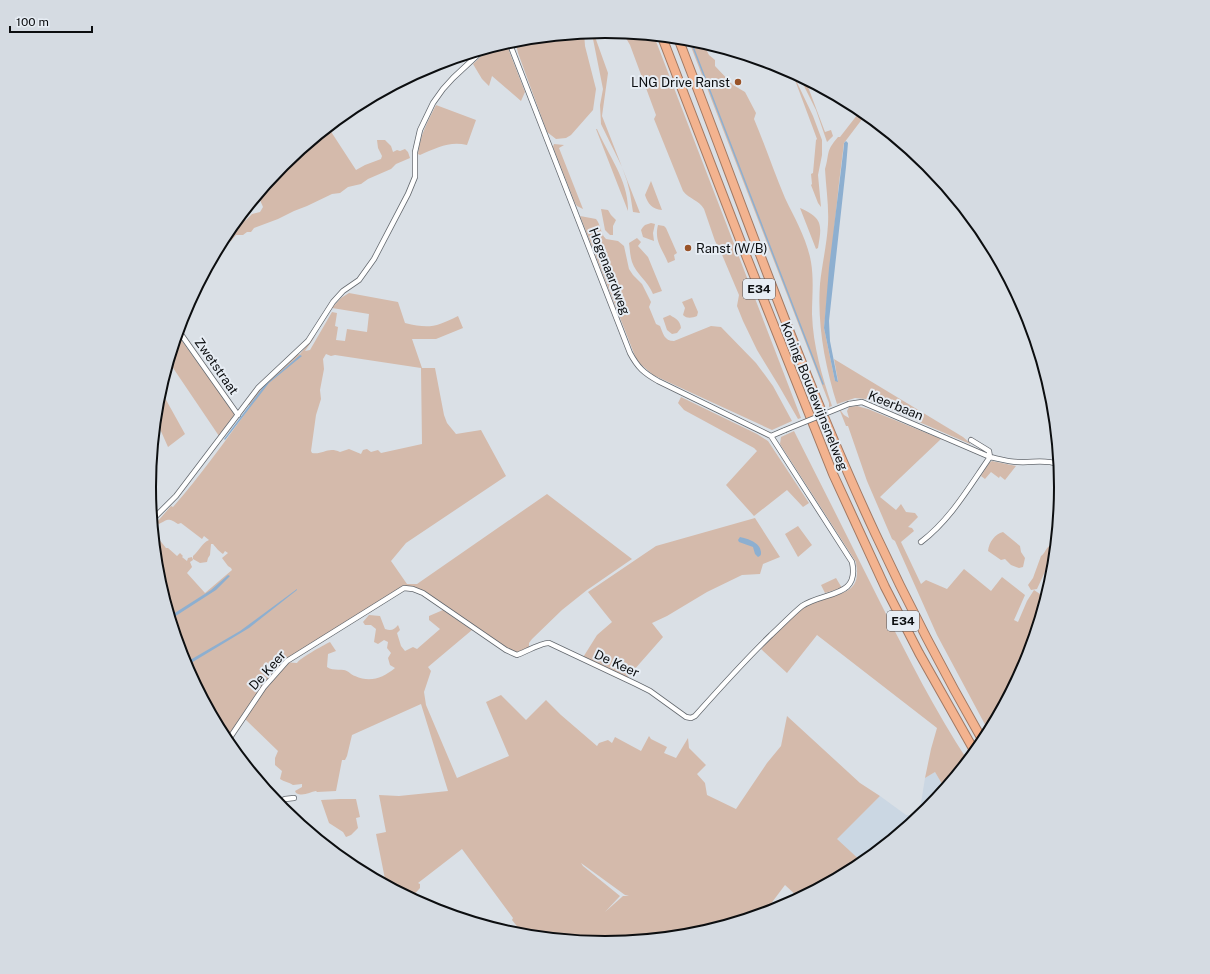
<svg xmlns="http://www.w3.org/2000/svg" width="1210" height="974" viewBox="0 0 1210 974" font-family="'Public Sans',sans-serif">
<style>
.built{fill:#cbd7e3}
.green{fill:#d4baab;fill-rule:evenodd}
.water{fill:#8dafd0}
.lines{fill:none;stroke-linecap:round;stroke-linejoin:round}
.stream{stroke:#8dafd0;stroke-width:1.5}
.street-casing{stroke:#64696f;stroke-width:6}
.highway-casing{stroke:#a27963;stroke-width:10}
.street{stroke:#fff;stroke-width:4.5}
.highway{stroke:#f3b38f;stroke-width:8}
.street-bridge-casing{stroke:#64696f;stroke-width:6;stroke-linecap:butt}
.street-bridge{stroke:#fff;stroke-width:4.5}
.poi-dot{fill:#995328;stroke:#e7edf4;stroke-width:1.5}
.labels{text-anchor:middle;stroke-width:4;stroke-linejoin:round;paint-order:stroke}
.shield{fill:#e7edf4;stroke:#4e5154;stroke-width:1}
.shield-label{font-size:12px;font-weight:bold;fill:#0c0e10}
.poi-label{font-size:13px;fill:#0c0e10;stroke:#e7edf4;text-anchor:end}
.street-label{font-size:13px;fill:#0c0e10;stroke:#e7edf4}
.rim{fill:none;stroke:#0c0e10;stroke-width:2}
</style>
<rect width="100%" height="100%" fill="#dae0e6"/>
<path class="built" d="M935,772L945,789L927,810L863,863L836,839L880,796L906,815H912L916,813L921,803L925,778Z"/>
<path class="green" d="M584,33L585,46L596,89L593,110L571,135L566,138L556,139L547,132L518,53L515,40Z
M623,33L654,36L801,418L798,419L779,386L757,350L743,321L737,306L739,295L720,250L715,241L704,209C699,200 689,199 683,191L654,119L656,115L630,45Z
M592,34H594L608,73L602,116L640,213L633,212L630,193L627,181L622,167L601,124L600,105L603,89Z
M688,39L703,43L709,55L715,60V66L733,85L745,92L756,113L754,119C765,145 774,172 785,198C795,219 807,239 811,262C814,280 812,297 812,314C813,346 822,376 832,406L829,407V403L822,385Z
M506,43L525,92L521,101L492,76L489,86L482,79L473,64L491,47Z
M792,72L813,116L822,140V155L818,175L821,207L818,203L811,185L812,184L811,174L813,173L816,140L817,139Z
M799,76L805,79L825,132L831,130L833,136L827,142L816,110Z
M436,105L476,120L467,145C449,141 437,148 420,155L418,154C420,135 428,121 436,105Z
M861,110L866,114L844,143L839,183L824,328L835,381H838L834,359L963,437L970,443V444L866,399L855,398L837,404C825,366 817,324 820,284C822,264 827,244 828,224C829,206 826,188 825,169C830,153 825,152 838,137H840Z
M328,127L356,170L365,165L381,159L382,156L378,148L377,140H385L391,146L393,152L397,150L400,151L405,149L408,152L410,158L396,164L391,169L368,179L361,184L348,187L340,193L332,194L307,206L294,211L278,219L254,228L251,232H247L243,235H236L231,241L223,244L221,243L232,226L246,220L252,214L260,212L263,207L258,195L283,164Z
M596,129H597C608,155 629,181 628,211Z
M554,144L564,145L559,148L583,209L577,206L575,203L553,147Z
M651,181L662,210C652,209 648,204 645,195Z
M800,208C823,218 822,225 818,248L816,249Z
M601,209L608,210L611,215L616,220L613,226V235H610L605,230Z
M580,216L596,219C601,225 600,233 606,239L618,241L624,246L629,269L633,275L642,284L651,302L649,307L656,324L660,326C663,333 664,341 674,341L711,326L721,327L756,363L765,375L773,386L792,421L772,430L653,375L637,361Z
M651,223L655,224L653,233L654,241L643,237L641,230L643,227L645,225Z
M658,225L664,226L666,228L677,253L674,255L675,260L668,263C662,248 654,241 658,225Z
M637,238L641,242L638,246L648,257L662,291L653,294C648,281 636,274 632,262C630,256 630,249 629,243Z
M349,293L398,302L405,323C429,329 436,327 458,316L463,328L436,339H412L422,368H435L444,415L447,423L456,434L481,430L506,476L406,543L391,561L407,584H417L547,494L632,559L587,590L562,610L532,639L529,643V649L517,652L507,649L422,591C414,586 407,584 399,589L283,662L297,663C300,658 322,646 330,642L336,651L328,654L327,667C332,671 338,669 344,670C349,671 351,675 355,676C370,683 383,678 395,668L390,665L388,658L391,653L387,648L388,642L384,640L378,644L374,642L376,629L371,625H365L363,622L369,615L380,616L385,629C391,631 394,630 398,625L400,630L397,633L401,646L405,651L413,647L417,649L440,629L429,620V616L443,610L472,630L428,667L431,671L424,692L426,705L457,778L509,756L486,702L501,695L526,720L546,700L561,715L597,746L599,743L608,740L612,743L615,737L641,751L649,736L651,739L667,747L664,753L676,758L688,738L689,748L706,765L697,774L705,783L707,795L736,809L767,763L781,746L787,716L860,783L880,796L837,839L863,863L858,866L799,898L785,885L764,913L694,934L605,943L524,935L512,920L513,918L462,849L418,883L420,884V888L411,898L386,884L376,834L386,832L379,795L399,796L448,791L421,704L352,735L347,756L345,760H342L336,791L317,792L316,791C310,792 303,797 296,793L295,791L302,787V784L293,785C289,782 284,782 280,779L282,771L275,765V758L278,751L244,718L226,740L184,661L158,576L154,533L166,548H168L177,556L180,553L183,556L182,557L187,561L188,558L192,557L193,560L190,562L192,567L187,573L205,593L232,570L231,568L228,566L222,558L228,553L225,551L223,554C218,550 217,549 213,544H211L210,555L208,558L207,562L200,563L193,559V556C199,551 202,543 209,540L204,536L202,539L181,523L178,524C168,518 169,519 159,524L157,522L171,506L173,507C201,475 225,441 250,407L248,403L249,398L293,359L296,355L300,354L316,335L305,351L310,350L332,312L337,313L335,326L338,327L336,340L345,341L347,329L367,332L369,314L332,308L341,298ZM326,354L331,356L335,355L421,368L422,444L381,453L378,450L371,452L367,449L363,450L361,454L349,449L340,452C328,446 323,455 312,453L311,451L316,415L321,399L320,390L324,369L323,359ZM581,863L625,895L629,896H623L605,912L620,896L583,866Z
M692,298L698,312L697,316C692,318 687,319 683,315L685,308L682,302Z
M670,315C676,319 680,320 681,328L677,333L672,334L667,330L663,318Z
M177,334L235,414L219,436L169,362Z
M160,389L185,434L168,447L156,420L158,398Z
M681,397L757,434L768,441L809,503L803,507L787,490L754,516L726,485L757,451L754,448L684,410L678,403Z
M857,406L868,409L941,439L880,497L896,510L901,504L906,512L915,513L918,517L908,527L912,528L914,531L901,542L921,584L926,580L947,589L964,569L991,591L1002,577L1025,595L1014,620L1018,622L1027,601L1034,590L1046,598L1026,662L989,732L937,635L895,541L892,539L867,481L848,426H846L840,411H841L844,415L849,418L847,411L849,407Z
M794,431C823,488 852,546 881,604C908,657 935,711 968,761L945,789L935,772L925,778L931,749L937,728L817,635L787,673L761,649C776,634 790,615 808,605C820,598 842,596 851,588C859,581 857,570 856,562L780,444L781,437Z
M992,461L1016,466L1005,480L1000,476L999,478L991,472L985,479L981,476L989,463Z
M755,518L780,557L763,564L760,574L742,575L707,592L667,616L652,623L663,637L626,679L582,659L597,635L612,622L588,592L656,546Z
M798,526L812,545L798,557L785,534Z
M1003,532L1020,546L1021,552L1025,558L1023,567L1019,568L1011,565L1005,559L1001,560L988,551C989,542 995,534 1003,532Z
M1051,545L1054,549C1049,563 1043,576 1037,589L1031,590L1028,585L1033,578L1041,556C1045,554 1045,548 1051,545Z
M836,578L842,588L825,593L821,585Z
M340,799H356L360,817L356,818L358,828L351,835L346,837L343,832L329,823L321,800Z"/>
<path class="water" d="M846,141L848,143L846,167L829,321L830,341L838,382L835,381L824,328L829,268L844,145V143Z
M300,355L302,356L269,383L225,440L224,439L264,386Z
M740,537C748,539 760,542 761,552C761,556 761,555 758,557L755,554L753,547L739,542L738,540Z
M228,575L230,576L216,590L171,619L170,616L211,590Z
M297,589V590L249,628L186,666L185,663L240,631Z"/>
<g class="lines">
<path class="stream" d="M690,39L823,384"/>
<defs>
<path id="street" d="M178,330L238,415
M849,404L862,402L990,457C999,459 1009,462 1018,462C1034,463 1042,459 1059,464
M771,436L785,430
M971,440L989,451L990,457
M152,520L176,496L258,388L308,341L333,302L343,291L359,280L374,259L408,194L415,177V152L420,130L433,103L443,89L453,78L484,49
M921,542C951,519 969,487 990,457
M227,742L264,687L287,661L404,588L413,589L423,593L506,650L517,655C525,652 543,642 549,643L636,684L650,691L686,717L691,718L695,716C720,688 744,661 771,635C781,626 791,615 802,606C825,591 860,598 852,562L771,436L658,381C644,373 638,368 630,353L511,47L510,42
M277,803L285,799L294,798"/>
<path id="highway" d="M662,37L747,258L833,474L885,587L919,653L975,752
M678,38C742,203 800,372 875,533C908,604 944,673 983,741"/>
</defs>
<use href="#street" class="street-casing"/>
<use href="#highway" class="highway-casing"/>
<use href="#street" class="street"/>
<use href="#highway" class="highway"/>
<defs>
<path id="street-bridge" d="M785,430L849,404"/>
</defs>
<use href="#street-bridge" class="street-bridge-casing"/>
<use href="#street-bridge" class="street-bridge"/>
</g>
<g class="poi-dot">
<circle cx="738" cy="82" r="4"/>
<circle cx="688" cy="248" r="4"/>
</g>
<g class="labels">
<g class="shield">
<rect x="743" y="279" width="32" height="20" rx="3"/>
<rect x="887" y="611" width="32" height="20" rx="3"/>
</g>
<g class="shield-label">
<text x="759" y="293">E34</text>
<text x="903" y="625">E34</text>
</g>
<g class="poi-label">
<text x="730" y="87">LNG Drive Ranst</text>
<text x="696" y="253" text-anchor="start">Ranst (W/B)</text>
</g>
<g class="street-label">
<text transform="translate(610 271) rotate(69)" y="5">Hogenaardweg</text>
<text transform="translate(217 366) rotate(55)" y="5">Zwetstraat</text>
<text transform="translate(815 396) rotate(68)" y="5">Koning Boudewijnsnelweg</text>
<text transform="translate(896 405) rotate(22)" y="5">Keerbaan</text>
<text transform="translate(617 663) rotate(25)" y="5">De Keer</text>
<text transform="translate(267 670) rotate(-48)" y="5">De Keer</text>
</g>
</g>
<path d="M0 0H1210V974H0ZM156 487a449 449 0 1 1 898 0a449 449 0 1 1-898 0Z" fill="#d5dbe2" fill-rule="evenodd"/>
<path class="rim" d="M156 487a449 449 0 1 1 898 0a449 449 0 1 1-898 0Z"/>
<path d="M10 26v6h82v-6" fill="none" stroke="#0c0e10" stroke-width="2"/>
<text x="16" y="26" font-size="12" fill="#0c0e10" stroke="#e7edf4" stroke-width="3" paint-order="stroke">100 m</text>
</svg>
